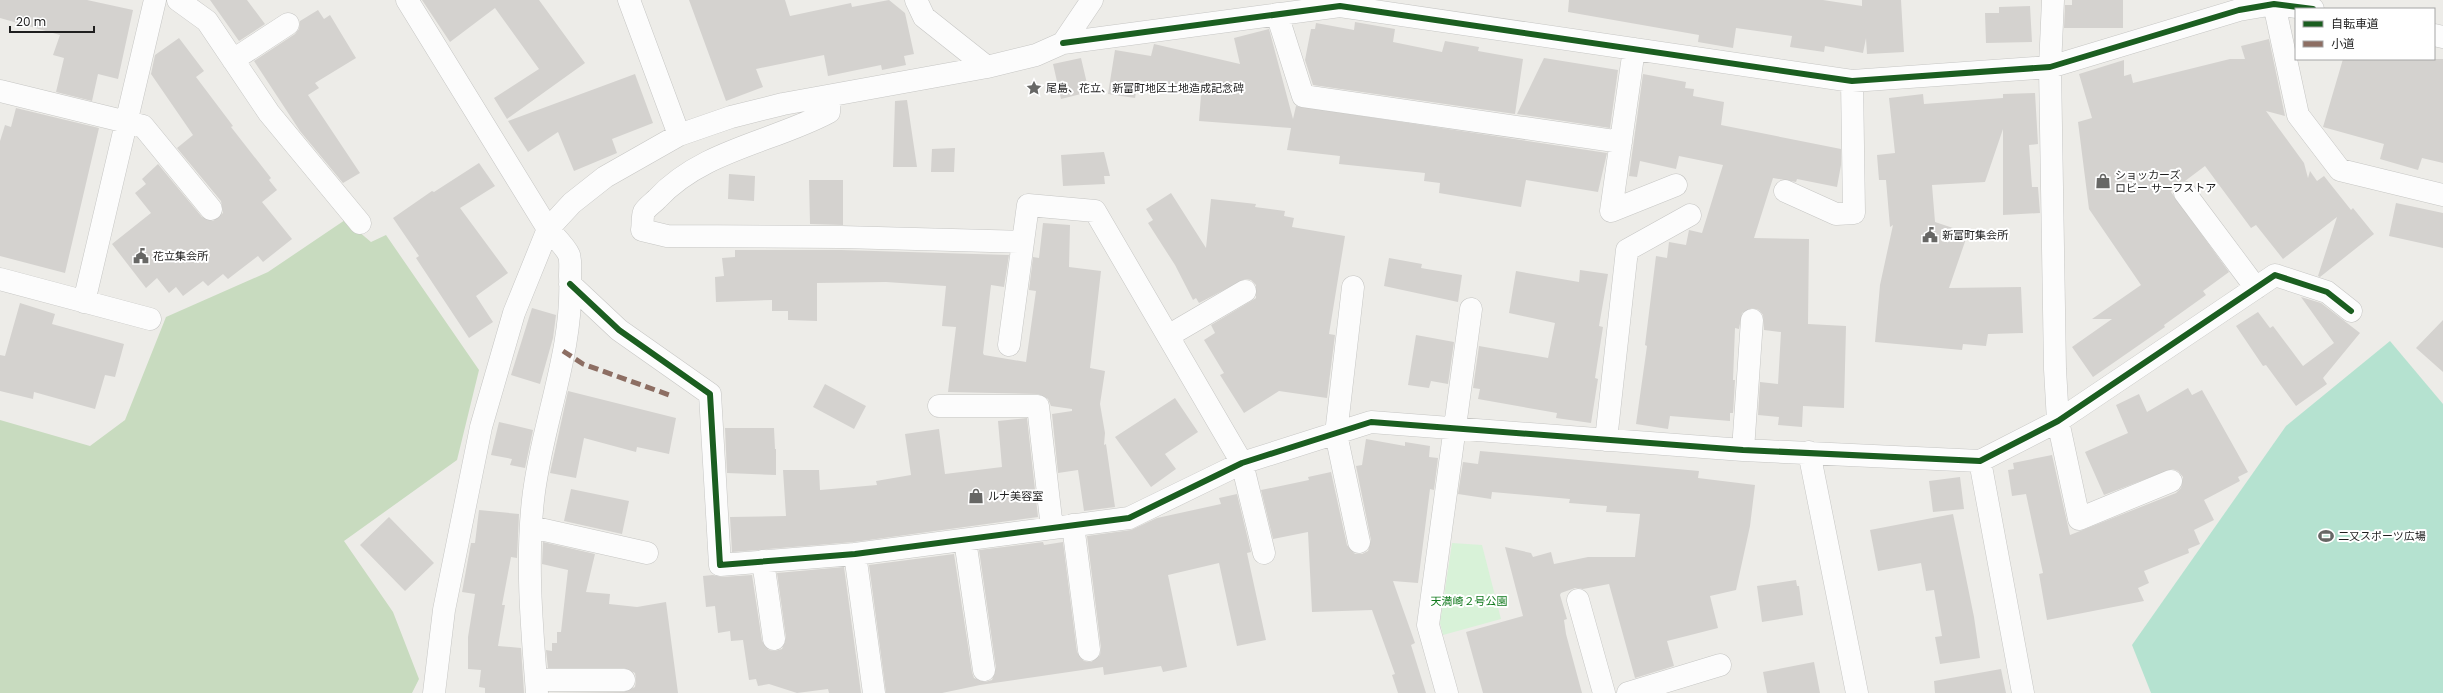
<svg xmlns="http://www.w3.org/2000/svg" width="2443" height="693" viewBox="0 0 2443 693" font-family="Poppins,'Noto Sans JP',sans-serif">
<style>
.forest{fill:#c8dbbf}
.park{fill:#d8f2d8}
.pitch{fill:#b5e2d0}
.building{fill:#d4d2cf}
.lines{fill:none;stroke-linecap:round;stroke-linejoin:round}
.minor-casing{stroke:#c6c6c4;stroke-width:23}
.minor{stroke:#fcfcfc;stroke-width:22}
.quiet{stroke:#8d6e63;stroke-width:5;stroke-dasharray:10 5;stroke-linecap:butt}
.cycleway-casing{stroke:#fff;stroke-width:8}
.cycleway{stroke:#1b5e20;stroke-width:6}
.labels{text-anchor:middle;stroke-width:4;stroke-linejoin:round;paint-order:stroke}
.poi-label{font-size:11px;fill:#1f1f1f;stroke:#fff;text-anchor:start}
.park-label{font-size:11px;fill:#11791d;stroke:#fff}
</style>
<rect width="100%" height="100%" fill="#edece8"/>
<path class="forest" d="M345,220L371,242L386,235L479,370L457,460L344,541L393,612L419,679L412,693H0V420L90,446L125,420L166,317L268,272Z"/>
<path class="park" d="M1452,543L1482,545L1501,619L1443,635L1440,623Z"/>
<path class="pitch" d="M2390,341L2443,404V693H2151L2132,645L2286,426Z"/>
<path class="building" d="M0,0H87L133,10L118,79L98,74L92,101L56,92L64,58L53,55L60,35L0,18Z
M210,0H247L265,24L239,41Z
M422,0H539L585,63L507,119L494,98L539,69L495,8L450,42Z
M689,0H785L790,16L851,3L852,7L889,0L905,13L914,54L904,56L906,65L882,70L881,65L828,76L824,55L756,69L763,87L726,101Z
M1569,0H1823L1862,6V0H1901L1904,52L1867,54L1866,38L1863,53L1825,46L1824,52L1790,47L1792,36L1736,28L1733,48L1698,42L1699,35L1568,12Z
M2072,0H2123V28H2064L2065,5H2072Z
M2030,6L2032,42L1986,43L1985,13H1999V7Z
M318,10L324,19L330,15L356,58L315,83L319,88L308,95L360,173L343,183L300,131L254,61L295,34L299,29L300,21Z
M1355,22L1395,29L1393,42L1442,52L1445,41L1479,47L1478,51L1523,59L1515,114L1313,85L1305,60L1311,29H1315L1316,23L1354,30Z
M1269,29L1293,119L1296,106L1607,153L1598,192L1526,180L1521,207L1439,193L1440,183L1424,181L1425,173L1339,164L1340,156L1287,150L1291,128L1199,121L1201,95L1138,80L1135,98L1108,94L1115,50L1151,56L1154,44L1240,64L1234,38Z
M179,38L204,71L196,77L233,126L231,127L271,178L269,180L277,190L262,202L292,239L263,262L258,256L228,279L223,274L208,286L203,281L183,296L176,287L169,293L157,278L146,288L112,244L151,213L135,193L146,184L142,179L158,164L202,217L213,221L223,213L221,201L177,148L193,135L151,74L155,55Z
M2269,39L2285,116L2266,111L2304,163L2308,178L2310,171L2317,181L2324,176L2351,210L2353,208L2374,234L2320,277L2318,276L2337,217L2283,259L2256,225L2251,228L2205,166L2185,181L2177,183L2171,192L2229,272L2203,291L2206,295L2164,325L2165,327L2093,377L2072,347L2112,319H2092L2141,285L2089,209L2078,122L2092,118L2079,74L2124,60V76L2131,74L2133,83L2230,59H2245L2241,46Z
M1081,58L1089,92L1061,99L1053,64Z
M1544,58L1618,70L1610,128L1517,114Z
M2343,59H2443V163L2422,158L2418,170L2380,159L2384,144L2323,127Z
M635,74L653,123L612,139L617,153L574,171L558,132L528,152L508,121Z
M1643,74L1686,82L1685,88L1694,89L1693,96L1724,102L1721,125L1841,149V165L1837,187L1797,179L1796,182L1773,178L1754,238L1809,239L1808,324L1846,326L1844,408L1803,406L1802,427L1778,425L1779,417L1758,415L1760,382L1778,384L1781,332L1764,330L1763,315L1759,310L1752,308L1742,313L1739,329L1735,328L1733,380H1735L1733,413H1730V421L1670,416L1668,429L1636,424L1647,346L1645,345L1656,256L1667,258L1669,242L1686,245L1689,230L1702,233L1723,165L1679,156L1676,169L1640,161L1637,177L1629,176Z
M2035,93L2038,144L2029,145L2032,187H2038L2040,213L2003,215V129L1985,182L1932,185L1935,222L1968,233L1949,288L2021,287L2023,333L1988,334L1986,346L1963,344L1962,350L1875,342L1880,285L1893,225L1890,227L1886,180H1879L1877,155L1895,153L1889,98L1923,94L1924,104L2003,98V94Z
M907,100L917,167H893L895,101Z
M16,108L99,128L65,273L0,256V141L5,125L11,127Z
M955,148L954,172H931L932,149Z
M1104,152L1110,176H1104L1105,184L1063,186L1061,155Z
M479,163L495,186L460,208L508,273L476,296L493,322L469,338L416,258L419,256L393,218L432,191L434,192Z
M729,174L755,176L754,201L728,199Z
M809,180H843V225L810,224Z
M1171,193L1206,248L1211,199L1256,204L1255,207L1285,211L1284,216L1294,218L1292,227L1345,236L1329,334L1335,335L1327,398L1279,391L1244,413L1220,375L1224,373L1204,340L1215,333L1211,325L1256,298V285L1251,280L1245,279L1199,303L1196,298L1193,300L1175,265L1148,223L1153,220L1146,209Z
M2396,203L2443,213V248L2389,236Z
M1043,223L1070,225L1069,267L1101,271L1090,368L1105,371L1100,404L1105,433L1104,445L1106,444L1115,507L1084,511L1078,470L1058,473L1052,414L1072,411V409L1051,406L1048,399L1038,394L948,392L956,327L942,326L946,286L886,282L817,283V321L788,320V311H772V300L716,302L715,277L724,276L722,258L735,257V250H841L1009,255L1004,287L991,285L983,353L984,355L1026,362L1036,291L1029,290L1033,257L1039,258Z
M1389,258L1422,264L1421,268L1462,275L1458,302L1384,286Z
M1580,270L1608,274L1599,326L1603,327L1595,378L1598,379L1591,423L1556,418L1557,413L1478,399L1480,389L1473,388L1479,346L1548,358L1555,323L1509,313L1516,271L1579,282Z
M2301,297L2321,303L2360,333L2323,378L2327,384L2296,406L2266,365L2263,366L2236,326L2258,312L2270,328L2273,326L2303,366L2334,343Z
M20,303L55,314L52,324L124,344L115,377L105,375L95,409L34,392L33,399L0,391V355L5,356Z
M532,308L556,315L553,338L540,384L511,375Z
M2443,320V372L2416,348Z
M1416,335L1454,342L1448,384L1431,381L1429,388L1408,385Z
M825,384L866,406L854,429L813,407Z
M2188,388L2192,395L2202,390L2248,472L2238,477L2240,481L2204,500L2214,520L2194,530L2200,544L2188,549L2189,553L2144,571L2149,583L2138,588L2144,601L2047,620L2039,574L2043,573L2026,494L2012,496L2008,470L2014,469L2013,463L2052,455L2070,535L2176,493L2181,488L2183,477L2178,471L2172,469L2104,495L2085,452L2128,433L2116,405L2139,394L2147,412Z
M568,391L676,418L669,454L637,447L636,452L584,438L576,478L550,473Z
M1175,398L1198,432L1165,454L1176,469L1151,487L1115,437Z
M1027,418L1038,517L854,542L732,552L730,517L786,516L783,470H819L820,490L877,485L876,481L911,475L905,434L939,429L945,474L1002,467L998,421Z
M499,422L533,430L525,468L510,465L512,459L491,455Z
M725,428H774L775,449H776V475L727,473Z
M1366,439L1405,446V442L1430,446L1429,457L1438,458L1434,490L1430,489L1418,583L1393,581L1415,643L1411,645L1426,693H1398L1392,675L1395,674L1372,610L1312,612L1308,532L1273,539L1261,490L1309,480L1308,477L1331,472L1347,545L1355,554H1362L1368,551L1371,540L1356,466L1362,465Z
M1480,451L1688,470L1699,471L1698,478L1755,485L1750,526L1736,590L1710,596L1718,628L1667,641L1674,666L1635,678L1609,584L1583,589L1575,588L1561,593L1560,595L1567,619L1564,620L1566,634L1582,693H1483L1466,632L1523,616L1505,547L1531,553L1533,557L1551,552L1554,564L1588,557H1635L1640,514L1606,512L1607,506L1569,503L1570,499L1492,492L1491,499L1458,494L1463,462L1478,464Z
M1960,477L1964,509L1933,512L1929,481Z
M571,489L629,501L622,534L564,521Z
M1237,494L1251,552L1247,553L1266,640L1237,646L1219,563L1168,575L1187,667L1163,672L1161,666L1104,675L1103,667L980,685L942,693H886L869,565L954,554L972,672L974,678L985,682L992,680L996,668L979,550L1043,542L1044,545L1063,542L1077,652L1084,661L1091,662L1100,655L1101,648L1087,536L1131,530L1157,518L1221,504L1219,498Z
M479,510L519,514L517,558L511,557L502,605H505L498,646L521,648L524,693H485V688L479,687L481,670L468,669V637L475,594L462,592L471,543H475Z
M1953,514L1974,617L1980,658L1940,664L1935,637L1942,636L1934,590L1926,591L1921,563L1878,571L1870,530Z
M389,517L434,563L405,591L360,545Z
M543,542L595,554L586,592L610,594L609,604L637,607L666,602L678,693H549L624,692L635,687L636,680L635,673L624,668H548L546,650L552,651V643H557V632H561L568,570L542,564Z
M844,567L861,693H829L828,689L797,693L769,684L758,686L756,679L749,680L743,640L731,641L730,631L718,633L715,606L706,607L703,576L713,575L721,577L752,575L762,641L769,650L775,651L782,649L786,638L777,573Z
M1796,580L1797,586H1799L1803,615L1762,622L1757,586Z
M1814,662L1820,693H1767L1763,672Z
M2001,669L2006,693H1935L1934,681Z"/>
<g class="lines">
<defs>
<path id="minor" d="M178,0L207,21L269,113L360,223
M407,0L548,229C554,236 565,246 569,255C571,261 570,270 570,276C574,352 541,425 533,500C526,564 532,629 537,693
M629,0L679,135
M916,0L924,17L987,67
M2053,0L2050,67L2055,369L2058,421L2079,519L2171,481
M2274,4L2298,115L2340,170L2443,195
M1277,14L1303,96L1621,142
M2434,35L2443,37
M1063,43L1340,6L1852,81L2050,67L2239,10L2274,4L2313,9
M1634,49L1611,211L1676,185
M233,60L288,24
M0,91L143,126L211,209
M830,96L829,112C773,142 702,150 657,199C653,203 647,207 644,212C642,217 643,225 642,230L667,236L841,237L1023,242
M1785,191L1836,214L1854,213L1852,81
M2185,193L2256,288
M0,279L150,319
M570,284L619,330L710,394L720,565L855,554L1129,518L1242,463L1371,422L1743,450L1980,461L2058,421L2275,275L2327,292L2351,311
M1353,287L1336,434L1359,542
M84,302L155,0
M1168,336L1245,291
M1009,345L1028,205L1095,211L1242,463L1264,553
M939,406H1038L1052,528
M1606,440L1627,250L1690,215
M1743,450L1752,320
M1809,452L1857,693
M1980,461L2023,693
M1073,525L1089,650
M531,527L647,553
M965,540L984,670
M855,554L874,693
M763,561L774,639
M1578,600L1604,693
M536,680H624
M434,693L444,610L481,427L514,313L548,229L572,203L605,177L679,135L731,117L783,104L987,67L1036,55L1063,43L1092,0
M1447,693L1428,625L1471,309
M1628,693L1720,665"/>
</defs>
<use href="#minor" class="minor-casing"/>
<use href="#minor" class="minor"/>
<path class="quiet" d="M563,351L583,364L672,396"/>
<defs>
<path id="cycleway" d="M1063,43L1340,6L1852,81L2050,67L2239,10L2274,4L2313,9
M570,284L619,330L710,394L720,565L855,554L1129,518L1242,463L1371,422L1743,450L1980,461L2058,421L2275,275L2327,292L2351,311"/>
</defs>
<use href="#cycleway" class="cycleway-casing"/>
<use href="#cycleway" class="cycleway"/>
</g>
<defs>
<symbol id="sight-bare" viewBox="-9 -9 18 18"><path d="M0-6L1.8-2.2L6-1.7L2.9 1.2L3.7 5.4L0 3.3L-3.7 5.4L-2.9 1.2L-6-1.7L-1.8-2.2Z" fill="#676765" stroke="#fff" stroke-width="2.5" paint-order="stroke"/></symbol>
<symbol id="shop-bare" viewBox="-9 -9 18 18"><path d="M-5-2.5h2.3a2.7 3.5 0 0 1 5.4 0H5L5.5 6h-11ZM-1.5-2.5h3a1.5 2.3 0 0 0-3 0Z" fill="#676765" stroke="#fff" stroke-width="2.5" paint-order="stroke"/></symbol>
<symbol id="civic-bare" viewBox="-9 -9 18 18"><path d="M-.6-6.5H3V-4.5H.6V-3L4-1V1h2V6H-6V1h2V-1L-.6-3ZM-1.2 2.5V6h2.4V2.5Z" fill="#676765" stroke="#fff" stroke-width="2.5" paint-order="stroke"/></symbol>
<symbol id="stadium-bare" viewBox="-9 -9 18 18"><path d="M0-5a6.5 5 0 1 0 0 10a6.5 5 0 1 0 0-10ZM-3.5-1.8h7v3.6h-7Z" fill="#676765" stroke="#fff" stroke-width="2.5" paint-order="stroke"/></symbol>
</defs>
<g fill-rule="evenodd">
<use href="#sight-bare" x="1023" y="77" width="22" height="22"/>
<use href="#shop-bare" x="2092" y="170" width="22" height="22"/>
<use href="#civic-bare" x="1919" y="224" width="22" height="22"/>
<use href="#civic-bare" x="130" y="245" width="22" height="22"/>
<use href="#shop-bare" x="965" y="485" width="22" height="22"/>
<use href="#stadium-bare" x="2315" y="525" width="22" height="22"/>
</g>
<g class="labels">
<g class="poi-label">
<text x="1046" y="92">尾島、花立、新富町地区土地造成記念碑</text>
<text x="2115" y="179">ショッカーズ<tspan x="2115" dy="13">ロビー サーフストア</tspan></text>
<text x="1942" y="239">新富町集会所</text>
<text x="153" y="260">花立集会所</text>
<text x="988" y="500">ルナ美容室</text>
<text x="2338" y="540">二又スポーツ広場</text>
</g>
<g class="park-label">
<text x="1469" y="605">天満崎２号公園</text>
</g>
</g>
<rect x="2295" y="8" width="140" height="52" fill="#ffffff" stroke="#a5a5a5"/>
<rect x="2303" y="21" width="20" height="6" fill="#1b5e20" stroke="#a5a5a5"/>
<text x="2331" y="28" font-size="12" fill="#1f1f1f">自転車道</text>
<rect x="2303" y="41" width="20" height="6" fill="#8d6e63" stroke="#a5a5a5"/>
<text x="2331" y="48" font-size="12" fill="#1f1f1f">小道</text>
<path d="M10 26v6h84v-6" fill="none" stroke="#1f1f1f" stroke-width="2"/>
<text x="16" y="26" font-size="12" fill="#1f1f1f" stroke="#ffffff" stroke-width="3" paint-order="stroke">20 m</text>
</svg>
